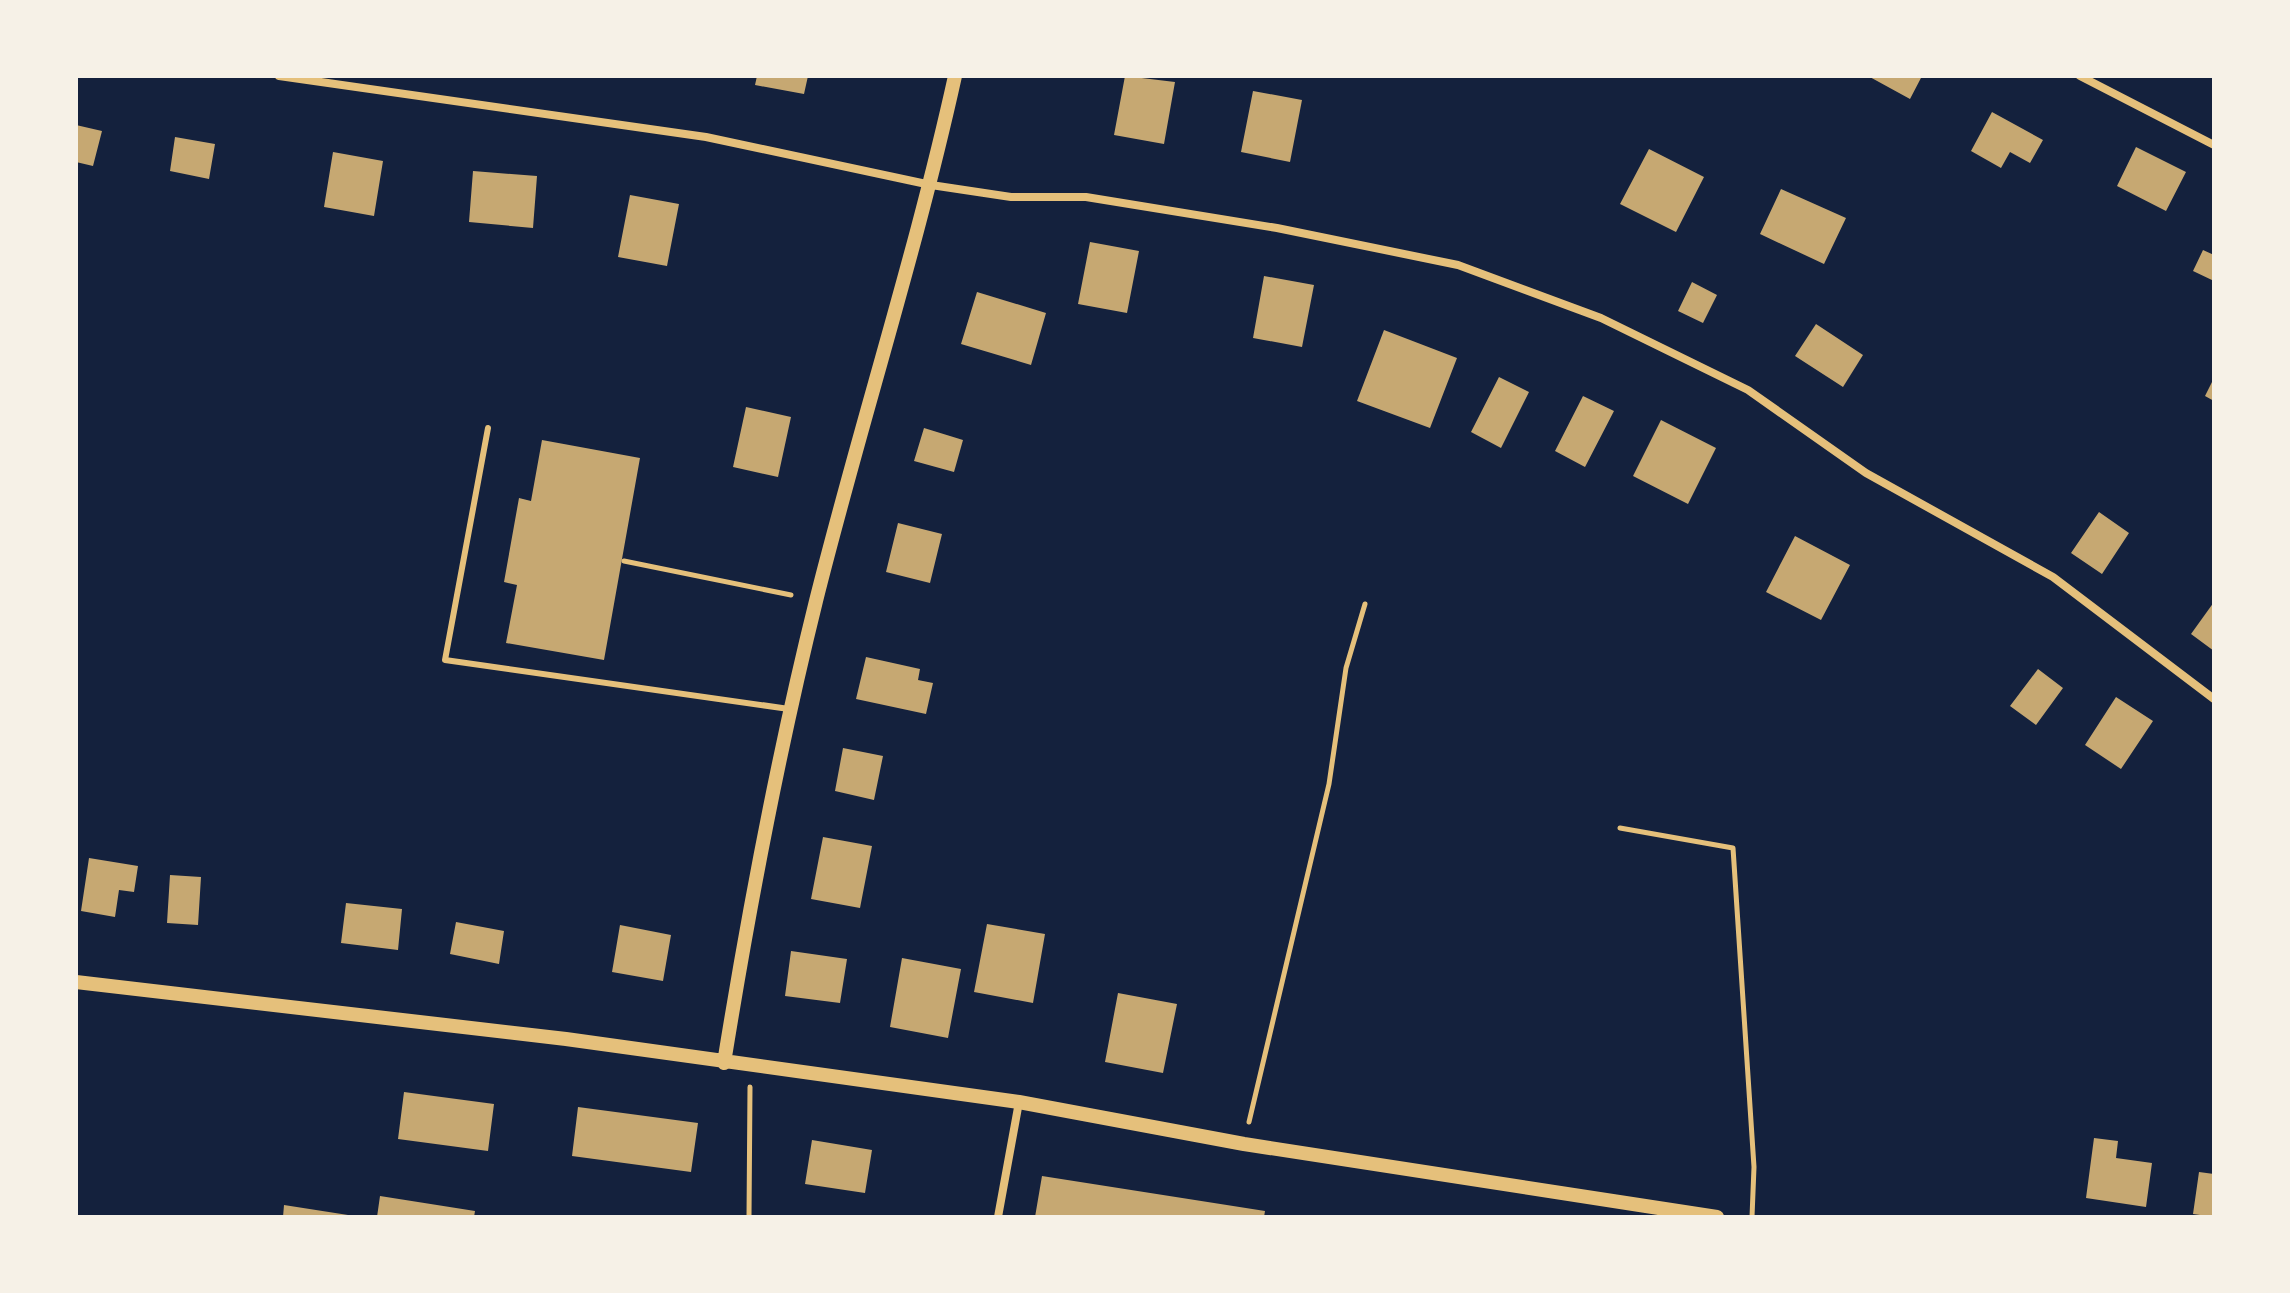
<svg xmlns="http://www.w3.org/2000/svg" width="2290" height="1293" viewBox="0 0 2290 1293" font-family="Manrope,sans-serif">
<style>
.building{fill:#c6a872}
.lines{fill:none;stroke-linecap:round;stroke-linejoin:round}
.path{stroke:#e5c07b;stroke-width:5}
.service{stroke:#e5c07b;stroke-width:6}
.minor{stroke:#e5c07b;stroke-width:8}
.tertiary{stroke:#e5c07b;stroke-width:14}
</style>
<rect width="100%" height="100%" fill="#14213d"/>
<path class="building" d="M757,76H808L804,94L755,85Z
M1125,76L1175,82L1164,144L1114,135Z
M1868,76H1922L1910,99Z
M1253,91L1302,100L1290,162L1241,152Z
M1992,112L2043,140L2030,163L2010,152L2001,168L1971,151Z
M76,125L102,131L93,166L76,162Z
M175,137L215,144L209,179L170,171Z
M2136,147L2186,172L2166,211L2117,186Z
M1649,149L1704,177L1676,232L1620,204Z
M333,152L383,161L374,216L324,207Z
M473,171L537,176L533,228L469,222Z
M1781,189L1846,218L1824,264L1760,234Z
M630,195L679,204L667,266L618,257Z
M1090,242L1139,251L1127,313L1078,304Z
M2203,250L2214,255V281L2193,271Z
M1264,276L1314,285L1302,347L1253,338Z
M1692,282L1717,295L1703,323L1678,311Z
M977,292L1046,313L1031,365L961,344Z
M1816,324L1863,355L1843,387L1795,356Z
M1384,330L1457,358L1430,428L1357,401Z
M1499,377L1529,392L1501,448L1471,432Z
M2214,378V401L2205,396Z
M1583,396L1614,411L1585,467L1555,451Z
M746,407L791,417L778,477L733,467Z
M1661,420L1716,448L1688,504L1633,476Z
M924,428L963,440L954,472L914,461Z
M542,440L640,458L604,660L506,643L517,585L504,582L519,498L531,501Z
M2099,512L2129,533L2102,574L2071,553Z
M898,523L942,534L930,583L886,572Z
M1795,536L1850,565L1821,620L1766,592Z
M2214,602V651L2191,634Z
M866,657L920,669L918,680L933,683L926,714L856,699Z
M2038,669L2063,688L2036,725L2010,706Z
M2116,697L2153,721L2121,769L2085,745Z
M843,748L883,756L874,800L835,791Z
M823,837L872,846L860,908L811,899Z
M89,858L138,866L134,892L119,890L115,917L81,911Z
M170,875L201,877L198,925L167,923Z
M346,903L402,909L398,950L341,943Z
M456,922L504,931L499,964L450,954Z
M987,924L1045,934L1033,1003L974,992Z
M620,925L671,935L663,981L612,972Z
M791,951L847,959L840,1003L785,996Z
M902,958L961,969L948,1038L890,1027Z
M1118,993L1177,1004L1163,1073L1105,1062Z
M404,1092L494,1104L488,1151L398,1139Z
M578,1107L698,1123L691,1172L572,1156Z
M2094,1138L2118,1141L2116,1158L2152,1163L2146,1207L2086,1198Z
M812,1140L872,1150L865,1193L805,1184Z
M2199,1172L2214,1174V1217L2193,1214Z
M1042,1176L1265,1211L1264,1217H1035Z
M380,1196L475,1211L474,1217H377Z
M284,1205L348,1215V1217H283Z"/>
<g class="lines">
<path class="path" d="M624,561L791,595
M1620,828L1733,848L1754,1167L1752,1217
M1249,1122L1329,784L1346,668L1365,604
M749,1217L750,1087"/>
<path class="service" d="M488,428L445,660L789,709"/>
<path class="minor" d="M279,76L706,137L931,185L1011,197H1086L1277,228L1458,265L1601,318L1748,390L1866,473L2053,577L2214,699
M2080,76L2214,145
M998,1217L1019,1102"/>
<path class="tertiary" d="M76,982L566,1039L1019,1102L1244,1144L1717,1217
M724,1063C749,908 778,754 816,601C860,425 916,253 955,76"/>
</g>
<rect width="2290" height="1293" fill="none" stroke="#f6f1e7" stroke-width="156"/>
</svg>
